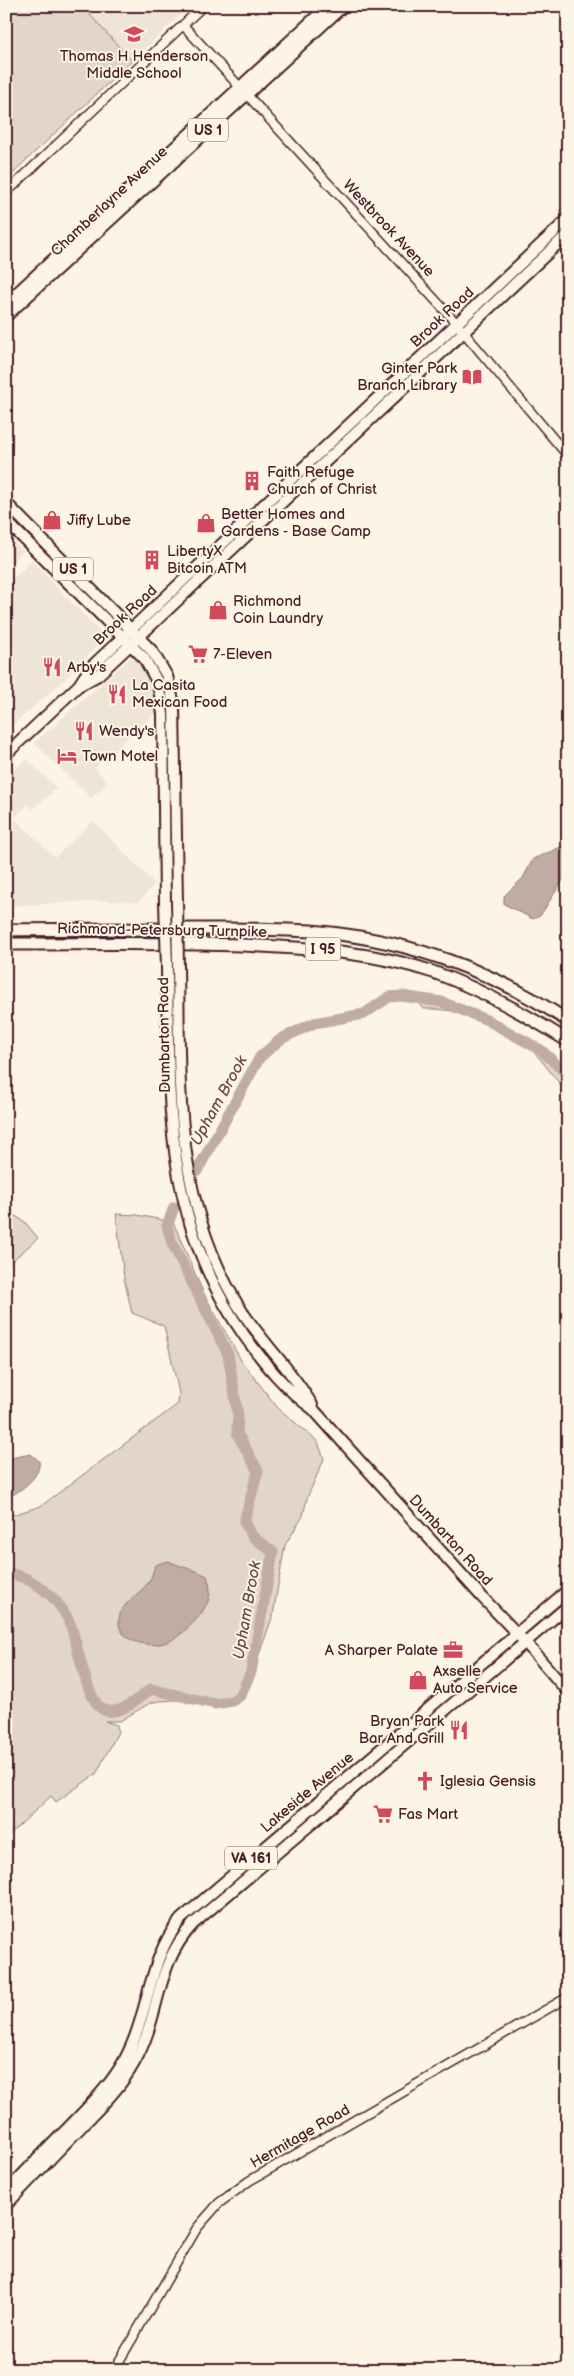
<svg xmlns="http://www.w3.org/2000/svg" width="574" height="2376" viewBox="0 0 574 2376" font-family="'Balsamiq Sans',sans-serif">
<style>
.built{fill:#eee5d7}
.green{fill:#e2d5ca;stroke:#967a7a}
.water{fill:#c0aca5;stroke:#917474}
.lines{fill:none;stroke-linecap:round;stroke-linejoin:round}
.river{stroke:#c0aca5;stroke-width:11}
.minor-casing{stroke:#4a1f2b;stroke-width:11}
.major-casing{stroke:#4a1f2b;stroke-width:14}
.highway-casing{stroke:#4a1f2b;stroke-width:15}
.minor{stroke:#fcf5e5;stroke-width:8}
.major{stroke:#fcf5e5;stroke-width:10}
.highway{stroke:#fcf5e5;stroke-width:11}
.major-bridge-casing{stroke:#4a1f2b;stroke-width:14;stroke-linecap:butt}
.major-bridge{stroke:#fcf5e5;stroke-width:10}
.labels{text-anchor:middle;stroke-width:4;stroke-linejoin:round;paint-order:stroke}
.shield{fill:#fcf5e5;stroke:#7f5f63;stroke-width:1}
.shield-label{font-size:14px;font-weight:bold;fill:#4a1f2b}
.poi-label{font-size:15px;fill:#4a1f2b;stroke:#fcf5e5;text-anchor:start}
.street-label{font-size:15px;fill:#4a1f2b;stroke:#fcf5e5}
.water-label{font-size:16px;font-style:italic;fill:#6d4950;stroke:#fcf5e5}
</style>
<rect width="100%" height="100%" fill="#fcf5e5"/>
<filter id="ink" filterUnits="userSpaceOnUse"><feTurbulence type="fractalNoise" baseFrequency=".02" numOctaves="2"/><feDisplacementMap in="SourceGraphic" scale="10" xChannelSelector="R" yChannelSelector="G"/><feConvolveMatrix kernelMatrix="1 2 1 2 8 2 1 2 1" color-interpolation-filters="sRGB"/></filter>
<g filter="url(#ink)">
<path class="built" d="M82,6H190L132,61Z
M6,534L23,551L6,567Z
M32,561L101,633L104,639L63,681L6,731V585Z
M130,658L135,659L150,678L158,710L95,768L108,782L91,798L34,743Z
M28,760L57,788L33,809L28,805L14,818L55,857L93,821L155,884L138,902L99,901L6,906V777L23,762Z"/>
<path class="green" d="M6,6H82L132,61L20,166L6,182Z
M423,998L476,1013L533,1043L555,1058L568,1074V1094C556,1080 536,1051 522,1041C494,1021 458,1008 424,1009L415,999Z
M6,1211L24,1221L38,1238L6,1266Z
M116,1214L137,1215L173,1222L203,1292L242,1362L278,1408L318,1442L324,1459L307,1498L303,1516L285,1545L273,1615L243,1700L227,1707L176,1700L159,1701L150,1703L120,1721H105L117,1725L118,1732L96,1774L56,1802L51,1796L6,1838V1517L41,1506L178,1404L179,1393L164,1326L132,1313L124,1278Z"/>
<path class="water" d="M561,847L568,849V872L540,916L533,919L504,904V896L523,878L533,859Z
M31,1454L39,1461C42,1476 19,1493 6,1498V1459Z
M168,1561C181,1567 194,1569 207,1576C208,1580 210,1586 210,1591C211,1609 181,1639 164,1643C147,1648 116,1641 119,1618C122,1602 139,1595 148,1583C152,1578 153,1571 155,1565Z"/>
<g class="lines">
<path class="river" d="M197,1171L260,1057L281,1039L314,1023L364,1014L389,997L402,996L442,1002L487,1020L541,1050L568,1075
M6,1573C32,1576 56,1596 68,1619C78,1637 85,1709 108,1711C124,1713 138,1698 151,1689L215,1704L232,1701L240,1696L251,1672L273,1552L253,1537L244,1522L258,1471L237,1433L238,1415L228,1354L172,1243L167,1226L174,1207"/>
<defs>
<path id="minor" d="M183,25L450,316L568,456
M6,193L203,6
M114,2370L197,2228L219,2203L249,2181L568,1997"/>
<path id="major" d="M6,303L328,6
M6,316L343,6
M6,503L152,651L167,676L174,704L177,902
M6,521L144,658L158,683L163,714L165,902
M79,685L90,668L568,219
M6,754L78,686L98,675L568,234
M167,967C169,1102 163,1222 246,1338C265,1364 286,1390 313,1409L482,1597L525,1642L568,1692
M178,967C180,1086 173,1194 236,1302C258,1339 291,1368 312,1405
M6,2192C27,2170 48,2148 70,2126C90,2105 111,2085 125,2059C150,2013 147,1960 181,1919L568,1590
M6,2205C30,2180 54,2155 78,2130C98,2109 120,2089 134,2063C162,2014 153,1968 193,1924L568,1606"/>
<path id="highway" d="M6,930C66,929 125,929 184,929C230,929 275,928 321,932C409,940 495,972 568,1021
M6,944C91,944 176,942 261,946C319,949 377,953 433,972C481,989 525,1014 568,1041"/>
</defs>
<use href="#minor" class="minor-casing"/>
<use href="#major" class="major-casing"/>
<use href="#highway" class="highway-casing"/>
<use href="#minor" class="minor"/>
<use href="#major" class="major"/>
<use href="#highway" class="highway"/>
<defs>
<path id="major-bridge" d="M165,902L167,967
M177,902L178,967"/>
</defs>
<use href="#major-bridge" class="major-bridge-casing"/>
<use href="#major-bridge" class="major-bridge"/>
</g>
</g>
<defs>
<symbol id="school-bare" viewBox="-9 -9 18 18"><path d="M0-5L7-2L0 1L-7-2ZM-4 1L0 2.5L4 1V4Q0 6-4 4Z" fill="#d1495b" stroke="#fcf5e5" stroke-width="2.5" paint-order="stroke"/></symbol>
<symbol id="library-bare" viewBox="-9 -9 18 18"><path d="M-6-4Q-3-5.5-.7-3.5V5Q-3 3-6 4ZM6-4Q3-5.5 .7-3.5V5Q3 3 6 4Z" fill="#d1495b" stroke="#fcf5e5" stroke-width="2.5" paint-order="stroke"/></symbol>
<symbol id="building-bare" viewBox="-9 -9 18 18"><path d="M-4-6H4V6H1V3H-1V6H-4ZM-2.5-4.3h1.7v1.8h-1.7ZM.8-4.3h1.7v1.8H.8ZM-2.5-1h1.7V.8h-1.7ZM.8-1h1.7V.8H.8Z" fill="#d1495b" stroke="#fcf5e5" stroke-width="2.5" paint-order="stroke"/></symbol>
<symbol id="shop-bare" viewBox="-9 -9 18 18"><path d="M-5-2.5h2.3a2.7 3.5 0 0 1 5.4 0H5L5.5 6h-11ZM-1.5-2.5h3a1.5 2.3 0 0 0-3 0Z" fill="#d1495b" stroke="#fcf5e5" stroke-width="2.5" paint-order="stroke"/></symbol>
<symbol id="supermarket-bare" viewBox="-9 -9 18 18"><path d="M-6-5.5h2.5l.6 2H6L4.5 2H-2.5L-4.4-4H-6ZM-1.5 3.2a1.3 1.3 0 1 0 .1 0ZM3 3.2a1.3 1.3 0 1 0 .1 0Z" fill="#d1495b" stroke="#fcf5e5" stroke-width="2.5" paint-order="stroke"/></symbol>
<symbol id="restaurant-bare" viewBox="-9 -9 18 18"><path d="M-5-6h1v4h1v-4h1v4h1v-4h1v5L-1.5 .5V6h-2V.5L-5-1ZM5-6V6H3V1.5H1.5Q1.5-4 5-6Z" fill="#d1495b" stroke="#fcf5e5" stroke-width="2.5" paint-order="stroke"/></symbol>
<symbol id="hotel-bare" viewBox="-9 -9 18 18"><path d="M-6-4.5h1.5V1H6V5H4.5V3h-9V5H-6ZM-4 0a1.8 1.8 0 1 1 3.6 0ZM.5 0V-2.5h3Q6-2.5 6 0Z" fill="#d1495b" stroke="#fcf5e5" stroke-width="2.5" paint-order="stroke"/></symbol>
<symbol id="office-bare" viewBox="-9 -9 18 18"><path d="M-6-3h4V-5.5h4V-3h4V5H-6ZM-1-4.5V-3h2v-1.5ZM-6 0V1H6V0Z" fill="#d1495b" stroke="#fcf5e5" stroke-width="2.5" paint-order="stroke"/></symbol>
<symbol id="church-bare" viewBox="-9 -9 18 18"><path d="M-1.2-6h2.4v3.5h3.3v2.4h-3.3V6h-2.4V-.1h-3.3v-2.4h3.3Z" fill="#d1495b" stroke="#fcf5e5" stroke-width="2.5" paint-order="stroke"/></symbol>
</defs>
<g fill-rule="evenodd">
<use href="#school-bare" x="120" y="20" width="28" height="28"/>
<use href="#library-bare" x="458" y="363" width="28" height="28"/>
<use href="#building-bare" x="238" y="467" width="28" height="28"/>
<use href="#shop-bare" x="38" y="506" width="28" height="28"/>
<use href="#shop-bare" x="192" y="509" width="28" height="28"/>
<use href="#building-bare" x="138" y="546" width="28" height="28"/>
<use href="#shop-bare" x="204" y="596" width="28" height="28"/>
<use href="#supermarket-bare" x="184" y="640" width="28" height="28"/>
<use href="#restaurant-bare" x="38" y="653" width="28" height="28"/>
<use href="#restaurant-bare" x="103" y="680" width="28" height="28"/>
<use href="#restaurant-bare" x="70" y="717" width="28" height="28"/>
<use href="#hotel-bare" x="53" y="742" width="28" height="28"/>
<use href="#office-bare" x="439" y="1636" width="28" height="28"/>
<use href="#shop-bare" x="404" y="1666" width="28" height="28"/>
<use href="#restaurant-bare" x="445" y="1716" width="28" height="28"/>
<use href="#church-bare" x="411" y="1767" width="28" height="28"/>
<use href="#supermarket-bare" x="369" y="1800" width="28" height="28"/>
</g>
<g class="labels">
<g class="shield">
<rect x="188" y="118.5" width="40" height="23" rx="4"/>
<rect x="53" y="557.5" width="40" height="23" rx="4"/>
<rect x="305.5" y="937.5" width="35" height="23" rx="4"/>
<rect x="225" y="1846.5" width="52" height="23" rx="4"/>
</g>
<g class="shield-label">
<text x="208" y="135">US 1</text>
<text x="73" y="574">US 1</text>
<text x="323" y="954">I 95</text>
<text x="251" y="1863">VA 161</text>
</g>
<g class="poi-label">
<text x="134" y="61" text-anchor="middle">Thomas H Henderson<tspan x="134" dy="17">Middle School</tspan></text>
<text x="457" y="373" text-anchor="end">Ginter Park<tspan x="457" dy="17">Branch Library</tspan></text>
<text x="267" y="477">Faith Refuge<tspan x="267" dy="17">Church of Christ</tspan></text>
<text x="221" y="519">Better Homes and<tspan x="221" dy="17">Gardens - Base Camp</tspan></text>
<text x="67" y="525">Jiffy Lube</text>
<text x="167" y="556">LibertyX<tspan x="167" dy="17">Bitcoin ATM</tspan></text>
<text x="233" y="606">Richmond<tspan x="233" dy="17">Coin Laundry</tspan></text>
<text x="213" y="659">7-Eleven</text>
<text x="67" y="672">Arby's</text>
<text x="132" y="690">La Casita<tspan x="132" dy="17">Mexican Food</tspan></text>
<text x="99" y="736">Wendy's</text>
<text x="82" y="761">Town Motel</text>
<text x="438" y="1655" text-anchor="end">A Sharper Palate</text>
<text x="433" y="1676">Axselle<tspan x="433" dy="17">Auto Service</tspan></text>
<text x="444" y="1726" text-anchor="end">Bryan Park<tspan x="444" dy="17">Bar And Grill</tspan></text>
<text x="440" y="1786">Iglesia Gensis</text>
<text x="398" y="1819">Fas Mart</text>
</g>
<g class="street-label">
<text transform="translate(109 201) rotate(-43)" y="5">Chamberlayne Avenue</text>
<text transform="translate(389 228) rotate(47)" y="5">Westbrook Avenue</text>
<text transform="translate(442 317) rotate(-43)" y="5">Brook Road</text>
<text transform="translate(125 615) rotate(-43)" y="5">Brook Road</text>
<text transform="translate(162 930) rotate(1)" y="5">Richmond-Petersburg Turnpike</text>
<text transform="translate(164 1035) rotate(-91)" y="5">Dumbarton Road</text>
<text transform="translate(451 1540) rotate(48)" y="5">Dumbarton Road</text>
<text transform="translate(307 1792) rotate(-40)" y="5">Lakeside Avenue</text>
<text transform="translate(300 2136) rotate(-30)" y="5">Hermitage Road</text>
</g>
<g class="water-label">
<text transform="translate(218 1100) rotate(-61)" y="6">Upham Brook</text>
<text transform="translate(246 1610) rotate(-80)" y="6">Upham Brook</text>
</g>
</g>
<rect width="574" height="2376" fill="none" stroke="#fcf5e5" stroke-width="25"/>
<rect x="12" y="12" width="549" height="2351" fill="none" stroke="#4a1f2b" stroke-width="2" filter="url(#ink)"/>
</svg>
